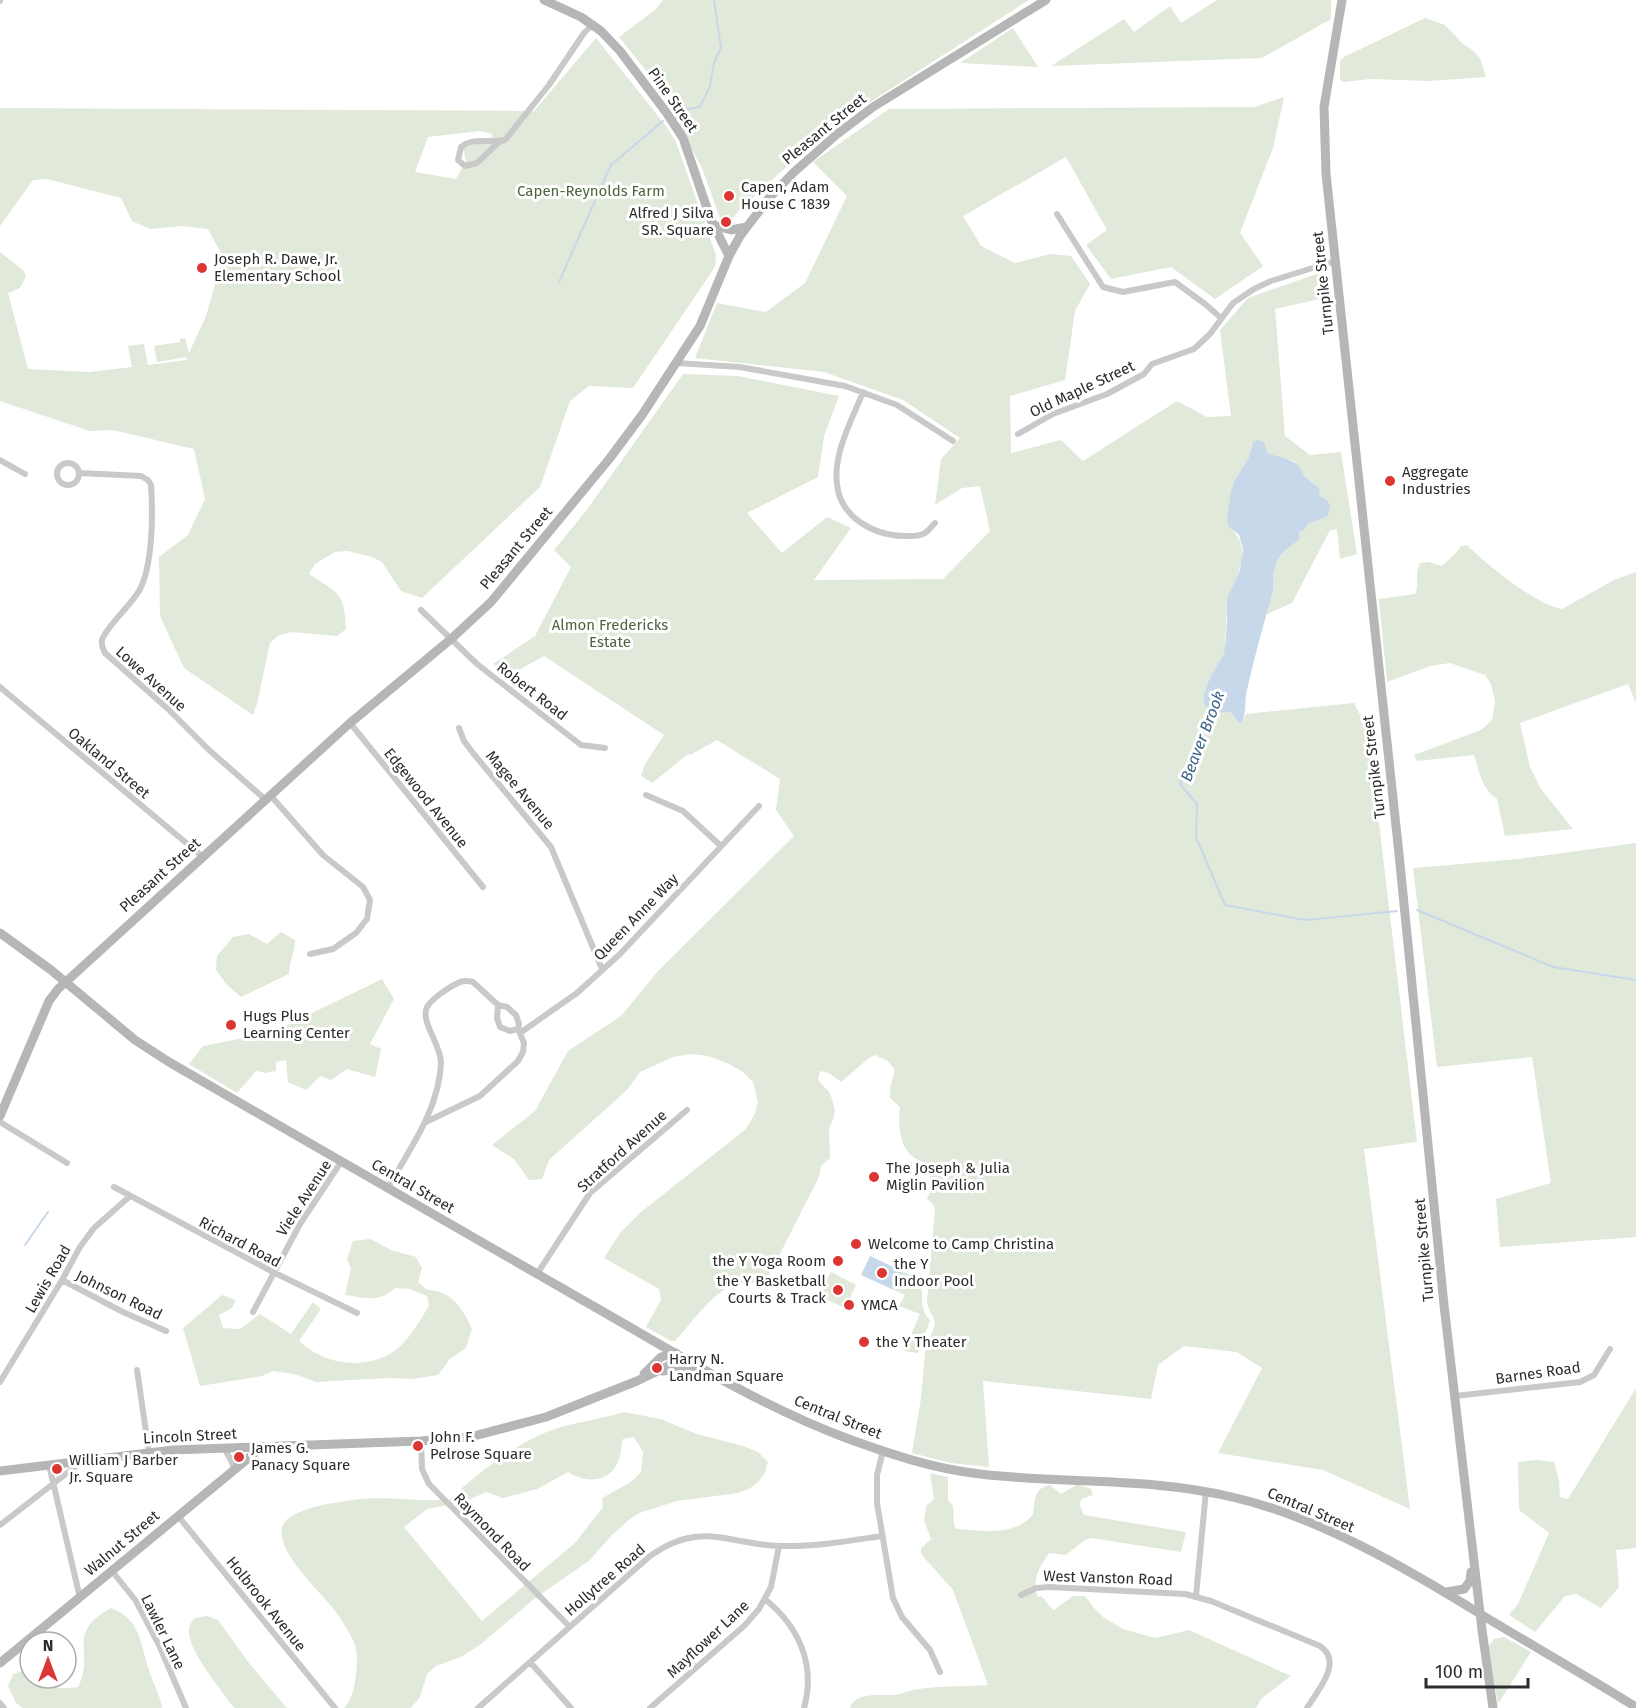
<svg xmlns="http://www.w3.org/2000/svg" width="1636" height="1708" viewBox="0 0 1636 1708" font-family="'Fira Sans',sans-serif">
<style>
.green{fill:#e1e9da;fill-rule:evenodd}
.water{fill:#c6d8e9}
.lines{fill:none;stroke-linecap:round;stroke-linejoin:round}
.stream{stroke:#c6d8e9;stroke-width:2}
.street{stroke:#c9c9c9;stroke-width:6}
.secondary{stroke:#b6b6b6;stroke-width:9}
.poi-dot{fill:#dc3634;stroke:#fff;stroke-width:2}
.labels{text-anchor:middle;stroke-width:6;stroke-linejoin:round;paint-order:stroke}
.street-label{font-size:15px;fill:#2c2c2c;stroke:#fff}
.poi-label{font-size:15px;fill:#2c2c2c;stroke:#fff;text-anchor:start}
.park-label{font-size:15px;fill:#4c653c;stroke:#fff}
.water-label{font-size:16px;font-style:italic;fill:#3e6689;stroke:#fff}
</style>
<rect width="100%" height="100%" fill="#fff"/>
<path class="green" d="M663,0H1029L833,126L766,185L728,222L721,221L702,168L674,116L678,115L648,73L619,37L655,10Z
M1217,0H1331V19L1262,58L1051,66L1124,19L1134,32L1170,6L1181,23Z
M1425,18L1445,25L1463,44L1471,49L1480,58L1486,77L1429,81L1370,79L1344,82L1340,80V61L1344,57Z
M1013,28L1038,67L960,63Z
M596,38L666,126L676,142L716,255L715,267L633,388L589,386L570,401L540,487L422,598L401,591L382,562L372,557L348,551L335,552L315,564L309,574C339,594 344,591 346,629L337,636L292,632L279,635L270,643L257,704L253,715L184,668L160,616L159,557L188,535L205,499L194,449L113,430L90,431L0,401V252L24,271L26,277L20,288L8,293L28,369L90,372L132,367L128,346L144,344L148,365L186,360L187,357L157,362L154,346L180,342V339L185,338L189,353L206,316L223,257L208,229L181,226L150,229L132,221L121,198L47,179L33,180L0,226V108L534,111ZM480,131L492,134L491,140L473,144L463,148L466,161L456,179L415,172L428,137Z
M1284,97L1273,148L1240,233L1263,266L1215,299L1171,267L1111,279L1086,245L1107,230L1066,157L963,216L981,246L1015,263L1050,254L1071,256L1090,284L1075,311L1065,380L1010,396L1011,453L1061,440L1083,461L1177,401L1207,417L1231,416L1220,330L1248,298L1322,272L1324,298L1275,309L1285,436L1310,455L1341,452L1357,554L1340,559L1337,529L1330,530L1292,603L1265,615L1273,592L1274,568L1284,549L1299,540V532L1303,531L1307,524L1328,516L1327,500L1320,496L1319,488L1304,476L1294,461L1270,454L1253,442L1249,457L1235,480L1229,527C1254,548 1238,574 1227,598L1229,604L1226,618L1225,651L1209,680L1214,712H1231L1242,722L1246,714L1354,703L1368,731L1417,1142L1364,1149L1410,1509L1323,1470L1218,1453L1262,1368L1237,1352L1184,1346L1158,1365L1151,1399L983,1381L989,1467L951,1463L912,1453L921,1398L925,1353L935,1324C934,1315 927,1310 927,1300L935,1209L933,1204L927,1199C934,1186 931,1176 926,1164C922,1161 917,1160 913,1157C899,1146 898,1124 900,1107L890,1098V1088L895,1070L888,1061L875,1055L869,1058L841,1082L829,1073L820,1071L818,1080L830,1093L835,1110L833,1120L829,1128L830,1158L821,1166L819,1177L763,1287C726,1267 696,1320 675,1341H671L646,1327L661,1300L659,1289L604,1258L620,1233L641,1212L746,1129L755,1114L758,1102L753,1082L743,1072L729,1064L708,1056L691,1054L673,1057L640,1072L627,1090L549,1160L542,1179L529,1180L514,1159L492,1145L535,1111L568,1051L621,1016L658,971L794,836L776,810L780,779L717,740L690,755L688,754L652,783L641,776L645,764L664,735L544,656L508,676L493,664L535,636L571,567L554,550L586,511L683,374L738,376L839,396L824,436L818,477L747,513L782,553L827,517L851,528L814,580L943,579L990,531L980,486L962,488L935,505L941,459L960,438L903,400L824,372L695,358L717,303L766,312L805,283L847,196L813,162L889,109L1254,107Z
M1467,545C1487,565 1535,604 1562,609L1614,580L1636,572V703L1628,684L1520,723L1530,767L1541,789L1573,829L1505,836L1497,799C1481,788 1480,773 1474,755L1417,761L1414,755L1481,730L1492,720L1495,701L1491,684L1485,675L1450,663L1430,666L1387,682L1379,599L1415,594C1420,584 1414,575 1420,563L1428,562L1442,566L1455,554L1461,546Z
M1636,843V1237L1500,1247L1496,1199L1551,1183L1532,1057L1437,1067L1413,868L1518,859Z
M281,932L295,940C295,952 289,962 289,974L241,997L227,985L216,970L217,956L233,937L249,934L267,944Z
M382,979L394,999L370,1044L381,1049L375,1077L347,1069L331,1080L320,1076L306,1090L288,1082L286,1060L276,1062V1071L266,1073L256,1071L237,1093L189,1064L203,1046L273,1032Z
M370,1239L391,1250L416,1257L422,1268L418,1282L427,1290C452,1291 462,1307 472,1329L466,1348L450,1359L438,1375L412,1379L387,1378L316,1382L294,1374L273,1371L262,1376L200,1386L183,1328L222,1295L236,1300L232,1308L219,1315L223,1328L240,1329L260,1314L291,1334L313,1302L321,1309L299,1341C323,1364 363,1371 393,1352C407,1343 421,1320 429,1305L427,1296L410,1289L395,1288C379,1303 366,1298 345,1295L351,1268L347,1259L353,1241Z
M902,1271C936,1285 912,1300 930,1320L918,1353L904,1351L920,1314L899,1306L905,1295L894,1290Z
M831,1272L856,1285L845,1308L819,1296Z
M1636,1388V1548L1616,1550L1619,1587L1601,1608L1576,1594L1565,1596L1535,1632L1509,1615L1518,1604L1549,1533L1519,1510L1518,1462L1537,1460L1554,1462L1559,1481L1560,1497L1568,1499Z
M624,1412L660,1419L697,1434L743,1446L758,1452L768,1462L765,1473L758,1482L749,1489L738,1493L677,1501L642,1512L631,1518L611,1536L590,1560L534,1599L481,1644L461,1657L436,1666L427,1674L420,1697L411,1708H344C352,1699 355,1686 356,1674C357,1664 358,1652 354,1642C349,1632 342,1620 335,1611C322,1592 259,1539 290,1517C307,1506 333,1503 352,1500C383,1495 417,1502 449,1500C476,1474 516,1443 552,1430C575,1422 601,1419 624,1412ZM634,1437L643,1452L641,1472L631,1482L602,1498L603,1507L575,1543L482,1621L404,1527L427,1509L464,1502L486,1492L503,1498L537,1489L568,1472C585,1483 608,1484 618,1462C621,1456 621,1446 623,1439Z
M930,1473L948,1477V1500L953,1506L954,1526L957,1529C981,1531 1018,1536 1033,1514C1035,1500 1034,1488 1050,1485L1061,1494L1078,1484L1091,1489L1093,1495L1082,1499L1079,1504L1084,1515L1186,1532L1181,1552L1091,1538L1085,1540L1066,1555L1049,1553C1040,1567 1031,1579 1038,1597L1041,1596C1047,1601 1048,1606 1054,1610L1073,1596H1085L1094,1608L1103,1617L1123,1629L1155,1638L1189,1630L1291,1676L1261,1699L1256,1708H850C855,1691 882,1696 895,1695C902,1694 907,1691 913,1690C937,1685 964,1687 988,1685L953,1590L921,1554V1548L931,1539L924,1520L926,1506L934,1499Z
M111,1608C142,1620 140,1645 150,1673C154,1685 160,1695 162,1708H23L16,1703L8,1686L13,1674L27,1670L30,1671V1678H41C54,1690 61,1689 78,1687C96,1652 64,1634 111,1608Z
M207,1616L218,1620L249,1663L287,1708H235L230,1703C219,1687 187,1649 189,1630C189,1625 192,1621 195,1618Z
M1504,1637L1531,1652L1498,1704L1488,1647L1494,1639Z"/>
<path class="water" d="M1257,440L1264,442L1267,452L1270,454C1284,458 1300,460 1304,476L1319,488L1320,496L1327,500L1330,505L1328,516L1308,524L1303,531L1299,532V540C1288,547 1279,554 1275,567C1272,576 1275,586 1272,595C1263,627 1254,658 1247,690C1244,701 1247,711 1242,722L1239,723L1231,712C1225,712 1218,713 1212,711C1190,704 1219,664 1224,653C1226,649 1228,602 1227,598L1240,570L1243,549L1239,535L1229,527L1227,521L1231,491L1235,480L1249,457L1253,442Z
M870,1256L902,1271L894,1290L861,1275Z"/>
<g class="lines">
<path class="stream" d="M674,112L700,107L710,86L714,63L721,48L714,0
M559,282L611,165L663,121
M1212,709L1180,784L1197,804L1196,837L1225,905L1305,920L1397,911
M1417,910L1553,967L1636,980
M25,1245L48,1212"/>
<path class="street" d="M0,1V0
M500,141L477,163L465,166L458,160L461,147C474,136 490,144 505,140L549,85L584,33L593,24
M1057,214L1103,287L1123,292L1175,282L1205,304L1221,318
M676,363L740,367L845,386L897,405L953,441
M863,392C852,420 833,453 837,484C840,517 873,535 903,536C910,536 919,537 925,533C929,530 932,526 935,523
M1018,434L1053,414L1107,394L1144,374L1152,364L1194,349L1210,334L1233,303L1254,289L1271,281L1335,261
M0,460L25,474
M57 474a11 11 0 1 1 22 0a11 11 0 1 1-22 0Z
M79,473L141,476L148,480L151,485C153,514 153,566 139,591C131,605 106,627 102,640C101,645 103,649 105,653L168,709L209,750L266,800
M421,610L477,664L581,745L605,748
M0,687L203,857
M350,723L483,887
M459,728L464,741L473,753L551,847L602,969
M646,795L683,811L721,846
M271,796L323,855L363,887L370,900L367,919L356,933L333,949L310,954
M498,1005L497,1018L500,1027L510,1031L518,1029
M520,1033L577,993L620,954L759,806
M0,1122L67,1163
M114,1187L273,1272L357,1313
M387,1189C409,1150 439,1110 441,1063C441,1044 420,1022 427,1007C432,998 451,986 460,982C465,980 469,981 473,982L498,1005L507,1007L516,1015L519,1024L518,1029L524,1043L523,1052L518,1061L480,1096L426,1122
M537,1274L590,1193L687,1110
M62,1280L123,1312L166,1331
M253,1312L300,1224L341,1162
M137,1370L149,1452
M0,1382L62,1280L80,1247L94,1228L129,1197
M1455,1396L1580,1382L1594,1375L1610,1349
M421,1441L422,1469L429,1484L570,1627
M224,1448L232,1462L234,1471
M883,1451L877,1475V1503L893,1598L902,1617L930,1650L940,1672
M49,1465L80,1598
M178,1516L335,1708
M0,1525L80,1463
M112,1571L136,1601L159,1645L186,1708
M1021,1595L1036,1588L1050,1587L1185,1594L1211,1601L1320,1646C1344,1662 1317,1691 1307,1708
M1196,1596L1206,1491
M766,1600C799,1627 816,1665 804,1708
M530,1662L571,1708
M0,1703L4,1708
M478,1708L650,1556C701,1520 726,1544 780,1546C814,1547 848,1541 882,1536
M650,1708L744,1626L759,1609L771,1587L779,1546"/>
<path class="secondary" d="M544,0L581,17L601,31L620,51L666,112L683,138L711,220L729,256
M1342,0L1324,107L1326,174L1399,854L1444,1305L1482,1630L1493,1708
M713,225L731,230L747,227
M0,933L51,970L135,1040L169,1062C308,1142 447,1223 586,1302C671,1350 755,1404 846,1438C890,1454 934,1469 980,1474C1064,1484 1149,1477 1232,1497C1317,1516 1408,1569 1482,1615C1533,1646 1585,1675 1636,1707
M0,1116L49,1001L58,989L350,723L451,639L491,602L610,458L642,415L700,326L729,256L740,236L769,198L793,173L836,135L873,107L1046,0
M662,1371L684,1369L702,1371
M644,1374L661,1357L676,1353
M0,1471L173,1450L421,1441L470,1437L546,1417L637,1381L668,1366L674,1361L676,1353
M1447,1592L1464,1589L1470,1581L1471,1572
M0,1663L262,1447"/>
</g>
<g class="poi-dot">
<circle cx="729" cy="196" r="6"/>
<circle cx="726" cy="222" r="6"/>
<circle cx="202" cy="268" r="6"/>
<circle cx="1390" cy="481" r="6"/>
<circle cx="231" cy="1025" r="6"/>
<circle cx="874" cy="1177" r="6"/>
<circle cx="856" cy="1244" r="6"/>
<circle cx="838" cy="1261" r="6"/>
<circle cx="882" cy="1273" r="6"/>
<circle cx="838" cy="1290" r="6"/>
<circle cx="849" cy="1305" r="6"/>
<circle cx="864" cy="1342" r="6"/>
<circle cx="657" cy="1368" r="6"/>
<circle cx="418" cy="1446" r="6"/>
<circle cx="239" cy="1457" r="6"/>
<circle cx="57" cy="1469" r="6"/>
</g>
<g class="labels">
<g class="street-label">
<text transform="translate(673 100) rotate(55)" y="5">Pine Street</text>
<text transform="translate(824 129) rotate(-39)" y="5">Pleasant Street</text>
<text transform="translate(1323 283) rotate(-96)" y="5">Turnpike Street</text>
<text transform="translate(1082 389) rotate(-25)" y="5">Old Maple Street</text>
<text transform="translate(516 548) rotate(-50)" y="5">Pleasant Street</text>
<text transform="translate(151 679) rotate(42)" y="5">Lowe Avenue</text>
<text transform="translate(532 691) rotate(38)" y="5">Robert Road</text>
<text transform="translate(109 763) rotate(40)" y="5">Oakland Street</text>
<text transform="translate(1374 767) rotate(-97)" y="5">Turnpike Street</text>
<text transform="translate(520 790) rotate(50)" y="5">Magee Avenue</text>
<text transform="translate(426 798) rotate(51)" y="5">Edgewood Avenue</text>
<text transform="translate(160 875) rotate(-42)" y="5">Pleasant Street</text>
<text transform="translate(636 917) rotate(-46)" y="5">Queen Anne Way</text>
<text transform="translate(622 1151) rotate(-42)" y="5">Stratford Avenue</text>
<text transform="translate(413 1186) rotate(30)" y="5">Central Street</text>
<text transform="translate(304 1198) rotate(-57)" y="5">Viele Avenue</text>
<text transform="translate(240 1242) rotate(28)" y="5">Richard Road</text>
<text transform="translate(1424 1250) rotate(-95)" y="5">Turnpike Street</text>
<text transform="translate(48 1279) rotate(-60)" y="5">Lewis Road</text>
<text transform="translate(119 1295) rotate(26)" y="5">Johnson Road</text>
<text transform="translate(1538 1373) rotate(-8)" y="5">Barnes Road</text>
<text transform="translate(838 1417) rotate(22)" y="5">Central Street</text>
<text transform="translate(190 1436) rotate(-3)" y="5">Lincoln Street</text>
<text transform="translate(1311 1510) rotate(23)" y="5">Central Street</text>
<text transform="translate(492 1532) rotate(46)" y="5">Raymond Road</text>
<text transform="translate(122 1543) rotate(-40)" y="5">Walnut Street</text>
<text transform="translate(1108 1578) rotate(2)" y="5">West Vanston Road</text>
<text transform="translate(605 1580) rotate(-41)" y="5">Hollytree Road</text>
<text transform="translate(266 1604) rotate(51)" y="5">Holbrook Avenue</text>
<text transform="translate(163 1632) rotate(64)" y="5">Lawler Lane</text>
<text transform="translate(708 1639) rotate(-43)" y="5">Mayflower Lane</text>
</g>
<g class="poi-label">
<text x="741" y="192">Capen, Adam<tspan x="741" dy="17">House C 1839</tspan></text>
<text x="714" y="218" text-anchor="end">Alfred J Silva<tspan x="714" dy="17">SR. Square</tspan></text>
<text x="214" y="264">Joseph R. Dawe, Jr.<tspan x="214" dy="17">Elementary School</tspan></text>
<text x="1402" y="477">Aggregate<tspan x="1402" dy="17">Industries</tspan></text>
<text x="243" y="1021">Hugs Plus<tspan x="243" dy="17">Learning Center</tspan></text>
<text x="886" y="1173">The Joseph &amp; Julia<tspan x="886" dy="17">Miglin Pavilion</tspan></text>
<text x="868" y="1249">Welcome to Camp Christina</text>
<text x="826" y="1266" text-anchor="end">the Y Yoga Room</text>
<text x="894" y="1269">the Y<tspan x="894" dy="17">Indoor Pool</tspan></text>
<text x="826" y="1286" text-anchor="end">the Y Basketball<tspan x="826" dy="17">Courts &amp; Track</tspan></text>
<text x="861" y="1310">YMCA</text>
<text x="876" y="1347">the Y Theater</text>
<text x="669" y="1364">Harry N.<tspan x="669" dy="17">Landman Square</tspan></text>
<text x="430" y="1442">John F.<tspan x="430" dy="17">Pelrose Square</tspan></text>
<text x="251" y="1453">James G.<tspan x="251" dy="17">Panacy Square</tspan></text>
<text x="69" y="1465">William J Barber<tspan x="69" dy="17">Jr. Square</tspan></text>
</g>
<g class="park-label">
<text x="591" y="196">Capen-Reynolds Farm</text>
<text x="610" y="630">Almon Fredericks<tspan x="610" dy="17">Estate</tspan></text>
</g>
<g class="water-label">
<text transform="translate(1202 736) rotate(-69)" y="6">Beaver Brook</text>
</g>
</g>
<g transform="translate(48 1660)"><circle r="28" fill="#ffffff" stroke="#ababab" stroke-width="1.5"/>
<path d="M0-4.5L10 22L0 15L-10 22Z" fill="#dc3634"/>
<text y="-9" font-size="16" font-weight="bold" text-anchor="middle" fill="#2c2c2c">N</text>
</g>
<path d="M1426 1678v9h102v-9" fill="none" stroke="#2c2c2c" stroke-width="3"/>
<text x="1435" y="1678" font-size="18" fill="#2c2c2c" stroke="#ffffff" stroke-width="4.5" paint-order="stroke">100 m</text>
</svg>
